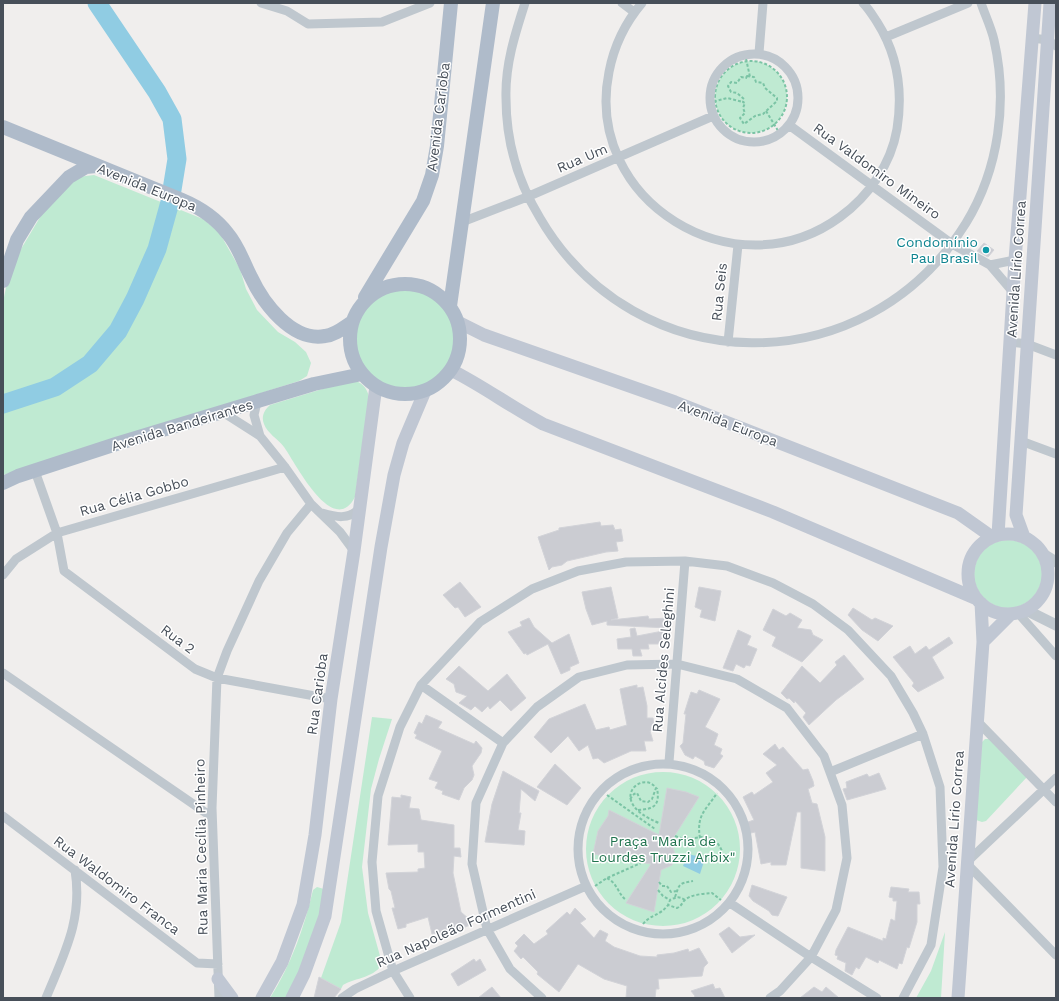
<svg xmlns="http://www.w3.org/2000/svg" width="1059" height="1001" viewBox="0 0 1059 1001" font-family="'Work Sans',sans-serif">
<style>
.green{fill:#bfead2}
.water{fill:#90cce3}
.lines{fill:none;stroke-linecap:round;stroke-linejoin:round}
.river{stroke:#90cce3;stroke-width:19}
.building{fill:#cbccd2;stroke:#d2d3d8}
.path{stroke:#7bc4a5;stroke-width:2;stroke-dasharray:3 2;stroke-linecap:butt}
.minor{stroke:#bfc7ce;stroke-width:9}
.tertiary{stroke:#bfc7ce;stroke-width:11}
.secondary{stroke:#c0c7d3;stroke-width:13}
.primary{stroke:#afbbca;stroke-width:14}
.culture-dot{fill:#0f9aa8;stroke:#fff;stroke-width:1.5}
.labels{text-anchor:middle;stroke-width:3;stroke-linejoin:round;paint-order:stroke}
.street-label{font-size:14px;fill:#474f59;stroke:#fff}
.culture-label{font-size:14px;fill:#0d838f;stroke:#fff;text-anchor:end}
.park-label{font-size:14px;fill:#1f734e;stroke:#fff}
</style>
<rect width="100%" height="100%" fill="#f0eeed"/>
<path class="green" d="M715 97a36 36 0 1 1 72 0a36 36 0 1 1-72 0Z
M94,175L203,219L219,232L240,269L246,289L257,310L278,332L295,342L306,352L311,363L307,376L299,381L3,475V302L8,278L18,254L45,209L78,177Z
M355 339a50 50 0 1 1 100 0a50 50 0 1 1-100 0Z
M352,380C361,382 367,387 369,397L355,497C333,539 295,462 284,447C278,439 267,433 264,424C261,417 264,410 270,405Z
M974 574a34 34 0 1 1 68 0a34 34 0 1 1-68 0Z
M372,717L392,719L379,759L371,789L362,867L368,913L382,963C377,977 355,978 343,985L341,989L321,978L341,922Z
M985,739H990L1027,777L986,821L982,822L976,820L982,742Z
M586 849a77 77 0 1 1 154 0a77 77 0 1 1-154 0Z
M317,887L324,889L322,916L289,998H270C291,965 304,928 313,890Z
M945,932L941,998H916L931,971Z"/>
<path class="water" d="M688,854L705,858L700,874L683,866Z"/>
<g class="lines">
<path class="river" d="M3,404L55,387L90,364L118,331L135,299L157,249L170,202L177,159L172,119L157,92L97,3"/>
</g>
<path class="building" d="M984,243L994,250L988,257L977,251Z
M600,522L601,526L613,525L615,530L621,529L623,541L616,542L618,551L606,552L567,561L562,565L552,567L549,570L538,537L559,530V528Z
M460,582L481,607L465,617L458,607L455,608L443,595Z
M611,587L618,618L611,620L648,616L649,619L669,618L668,628L607,625V621L592,625L586,609L582,592Z
M699,587L721,591L715,621L700,617L702,610L695,607Z
M853,608L872,620L875,618L893,626L878,641L862,630L848,615Z
M773,609L786,616L790,613L802,620L797,628L811,630L813,635L823,640L802,662L772,646L776,637L763,630Z
M529,618L534,627L552,643L569,634L579,663L570,667V670L561,674L548,644L527,655L526,653L524,654L508,632L522,626L520,622Z
M635,628L637,636L668,630L666,644H648L649,649H640L642,656H633L632,649H618L617,639L631,637L630,629Z
M738,630L751,636L747,645L757,649L750,666L746,665L744,668L736,664L733,671L723,668Z
M949,637L953,643L932,657L944,678L918,692L912,686L914,683L910,678L893,657L910,646L915,654L926,646L929,650Z
M844,655L864,679L836,700L809,725L803,717L806,713L795,701L794,703L789,698L787,699L781,693L802,666L820,683L837,665L835,662Z
M459,666L488,691L507,674L526,698L511,711L500,700L490,709L488,706L482,712L475,706L471,710L459,703L467,696L456,692L454,684L446,679Z
M637,685V688L643,687L647,706V718H653L655,730L650,731L653,741H644L646,751H631L604,763L598,758L593,759L588,745L579,751L568,736L551,753L534,737L549,719L585,704L596,730L609,727L610,730L627,725L620,689Z
M699,690L720,699L705,727L718,734L714,745L722,749L720,754L723,756L714,768L705,765L704,761L695,756L693,759L685,755L680,746L683,743L686,714H684L691,692L697,694Z
M426,715L442,722L438,728L474,744L476,741L482,748L481,753L472,766L474,775L472,780L464,788L459,800L442,794L443,791L435,788L438,782L429,779L442,751L415,738L417,735L414,733L419,722L422,724Z
M775,744L779,750L783,747L803,770L808,769L813,781L814,786L808,789L812,803L817,804L825,837V871L801,868V812H797L786,865H771V862L761,864L755,832L751,833L747,828L748,822L754,820L743,797L752,792L754,795L773,782L766,773L777,765L763,754Z
M555,764L581,788L567,805L537,787Z
M503,771L539,791L535,801L521,789L519,813H521L518,830L525,831L524,845L485,842L492,804Z
M879,773L886,789L847,800L843,789L847,788L846,782L867,774L869,777Z
M667,788L686,792L699,797L672,840L675,856L672,865L661,870L654,912L626,903L651,864L593,854L598,831L608,816L609,810L659,835Z
M401,795L411,797L409,808L419,809L421,820L454,825V848H460L461,857L454,856L453,873L461,912L470,920V925L460,929L458,932L451,935L446,932L432,934L428,917L406,924V927L398,929L392,908H395L391,891L389,889L386,873L418,872V869L425,868L424,852H418V844L388,845L392,797L401,798Z
M752,885L787,897L778,916L772,915L769,911L753,901L749,896Z
M891,887L909,889L908,892H919L920,904H917V922L909,948L907,947L902,964L899,963L897,969L879,960L878,963L866,957L859,969L856,967L852,975L845,971L846,963L837,959L838,956L835,955L836,950L848,927L883,941V938L886,939L891,919L895,921L897,901H893V898L889,897Z
M575,908L586,919L580,923L594,938L600,930L608,934L605,941L614,947L640,956L657,957V955L674,953L688,949L689,952L699,948L708,963L704,967L702,976L658,979L659,989H656L655,998H626L627,986L604,979L578,964L559,992L537,974L538,972L523,957L521,959L514,951L518,946L515,943L524,934L534,944L548,934L546,931L567,912L570,915Z
M729,927L740,937L755,935L732,953L719,934Z
M474,959L476,962L480,959L486,970L458,986L451,974Z
M319,977L341,989L334,998H314Z
M713,984L715,989L720,988L725,998H694L695,996L691,991Z
M492,987L501,998H478Z
M814,987L822,992L826,987L839,998H800Z"/>
<g class="lines">
<path class="path" d="M745,54L750,77
M715 97a36 36 0 1 1 72 0a36 36 0 1 1-72 0Z
M747,76L754,77L756,82L763,83L765,88L777,98V101L763,114L755,116L744,124L740,118L745,113L743,108L745,103L743,102L744,99L737,93L731,92L728,86L731,82L737,83L741,77L746,78Z
M709,103L727,98L743,102
M766,111L780,134
M607,795L655,829
M630,799L634,794L637,793L641,801L648,802L652,799L656,788C643,769 604,801 659,823
M638,810C655,809 660,805 657,788
M675,836C696,845 710,825 722,851V856
M700,838C696,815 706,810 717,793
M607,878C618,884 618,894 626,900
M659,882L662,886H667L671,892L677,891
M595,886L607,878L641,863
M658,890L663,896L670,900
M675,897C680,883 678,884 693,881
M685,900C679,896 676,897 670,900L668,905L677,908C682,906 682,902 686,899C693,894 704,894 712,893L721,900
M643,924C651,914 660,916 668,905"/>
<path class="minor" d="M261,3L287,11L308,24L382,22L430,3
M525,3C515,34 505,65 506,98C506,140 518,182 540,218C636,382 866,385 966,223C999,169 1008,101 994,40C991,27 985,15 981,3
M622,3L634,12
M642,3C625,23 614,46 609,72C583,201 735,294 840,217C869,196 891,164 897,129C903,91 898,55 877,22C873,16 869,9 863,3
M886,37L968,3
M1032,38L1048,40L1056,46
M759,53L763,3
M710 98a44 44 0 1 1 88 0a44 44 0 1 1-88 0Z
M789,125L952,244L990,265L1013,292
M462,222L527,197L713,116
M990,265L1015,260
M728,342L738,245
M1011,342L1027,344L1056,355
M257,402L254,415L260,436
M224,413L260,436L285,467L311,504L340,532L354,551
M1021,441L1056,454
M35,471L57,533L64,571L195,669L217,678L331,699
M322,513C336,517 348,520 359,509
M3,575L16,559L57,533L285,467
M1018,613L1056,656
M3,673L212,817
M421,685L503,743
M977,721L1056,802
M669,762L685,561
M578 849a85 85 0 1 1 170 0a85 85 0 1 1-170 0Z
M830,772L923,734
M3,816L197,963L218,964
M968,861L1056,778
M967,864L1056,955
M730,903L811,957L877,998
M46,998C64,954 83,920 75,870
M219,998L212,808L217,678L227,651L259,581L287,533L311,504
M342,998L355,989L393,971L584,887
M410,998L393,971L376,911L372,862L378,796L400,727L421,685L480,622L532,589L578,571L626,562L685,561L727,566L773,583L813,604L848,630L891,676L913,713L923,734L940,787L943,867L931,945L903,998
M542,998L510,969L487,929L472,864L476,803L503,743L537,707L579,677L627,665L677,664L737,679L787,708L824,756L842,805L847,858L836,910L811,957L780,991L770,998"/>
<path class="tertiary" d="M1043,554L1056,562
M1026,610L1056,625"/>
<path class="secondary" d="M458,322L484,335L675,402L958,513L992,537
M451,370C483,386 511,407 543,424L773,512L977,599
M968 574a40 40 0 1 1 80 0a40 40 0 1 1-80 0Z
M998,535L1015,260L1035,3
M1024,537L1016,515L1050,3
M983,642L1011,614
M218,979L232,998
M262,998L282,962L303,905L315,835L331,699L354,551L376,386
M292,998L304,974L325,916L381,547L394,475L403,443L425,391
M958,998L983,642L981,603"/>
<path class="primary" d="M3,127L182,200C201,208 216,218 228,234C239,247 243,262 251,277C263,303 292,342 325,336C335,335 343,328 352,322
M3,281L17,240L31,217L69,177L86,167L96,166
M350 339a55 55 0 1 1 110 0a55 55 0 1 1-110 0Z
M365,297L423,201L432,175L437,146L451,3
M450,306L493,3
M3,483L18,476L116,444L314,384L362,374"/>
</g>
<circle class="culture-dot" cx="986" cy="250" r="4"/>
<g class="labels">
<g class="street-label">
<text transform="translate(438 117) rotate(-83)" y="5">Avenida Carioba</text>
<text transform="translate(582 158) rotate(-23)" y="5">Rua Um</text>
<text transform="translate(877 171) rotate(36)" y="5">Rua Valdomiro Mineiro</text>
<text transform="translate(147 187) rotate(22)" y="5">Avenida Europa</text>
<text transform="translate(1016 269) rotate(-86)" y="5">Avenida Lírio Correa</text>
<text transform="translate(719 292) rotate(-84)" y="5">Rua Seis</text>
<text transform="translate(728 423) rotate(21)" y="5">Avenida Europa</text>
<text transform="translate(182 425) rotate(-17)" y="5">Avenida Bandeirantes</text>
<text transform="translate(134 496) rotate(-16)" y="5">Rua Célia Gobbo</text>
<text transform="translate(178 639) rotate(37)" y="5">Rua 2</text>
<text transform="translate(663 660) rotate(-85)" y="5">Rua Alcides Seleghini</text>
<text transform="translate(317 694) rotate(-82)" y="5">Rua Carioba</text>
<text transform="translate(954 819) rotate(-86)" y="5">Avenida Lírio Correa</text>
<text transform="translate(201 847) rotate(-91)" y="5">Rua Maria Cecília Pinheiro</text>
<text transform="translate(117 885) rotate(37)" y="5">Rua Waldomiro Franca</text>
<text transform="translate(456 928) rotate(-24)" y="5">Rua Napoleão Formentini</text>
</g>
<g class="culture-label">
<text x="978" y="247">Condomínio<tspan x="978" dy="16">Pau Brasil</tspan></text>
</g>
<g class="park-label">
<text x="663" y="846">Praça "Maria de<tspan x="663" dy="16">Lourdes Truzzi Arbix"</tspan></text>
</g>
</g>
<rect width="1059" height="1001" fill="none" stroke="#474f59" stroke-width="8"/>
</svg>
